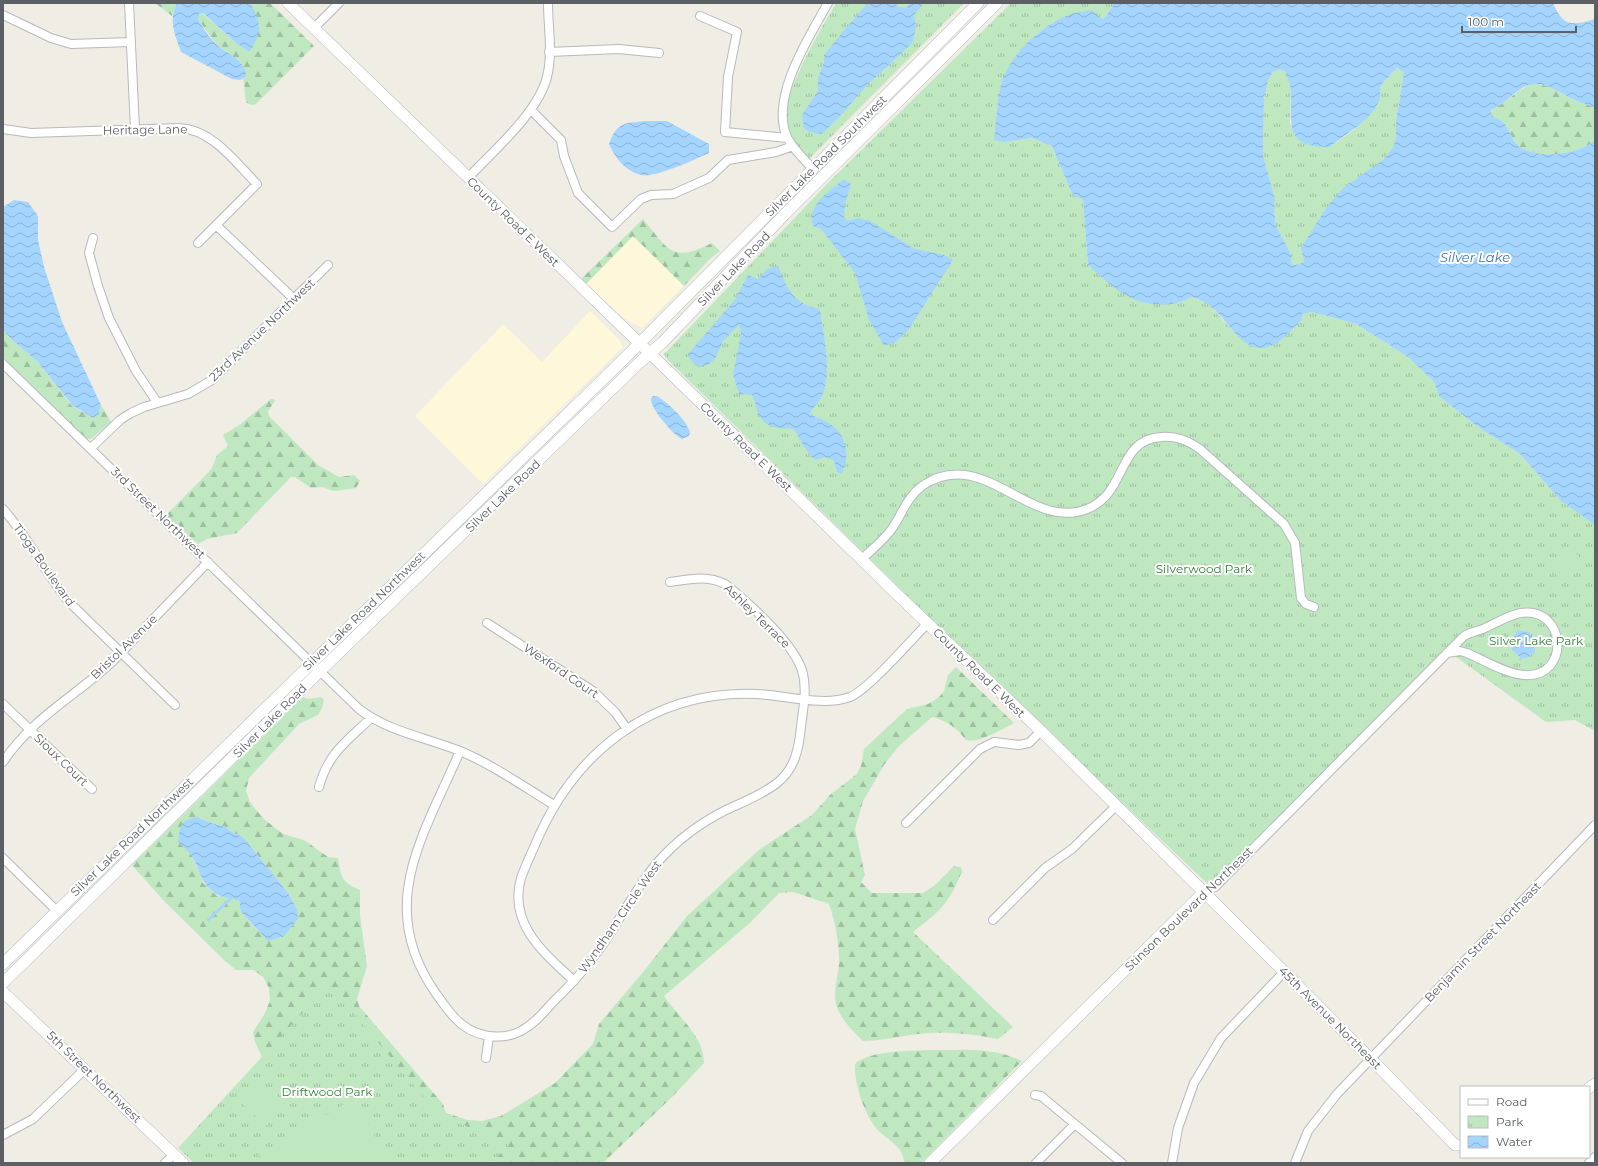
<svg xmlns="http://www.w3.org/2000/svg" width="1598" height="1166" viewBox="0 0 1598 1166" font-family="Montserrat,sans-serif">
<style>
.commercial{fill:#fff7d9}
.forest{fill:url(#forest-firs);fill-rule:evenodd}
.park{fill:url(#park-tufts)}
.garden{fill:#bfe8c0}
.water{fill:url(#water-waves);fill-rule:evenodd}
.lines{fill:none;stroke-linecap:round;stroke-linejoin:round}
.stream{stroke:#a4d5ff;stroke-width:2.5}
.street-casing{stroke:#b6babe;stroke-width:10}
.secondary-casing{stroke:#b7bbc0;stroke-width:12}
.street{stroke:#fff;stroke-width:8}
.secondary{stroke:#fff;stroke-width:11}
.labels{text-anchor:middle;stroke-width:4;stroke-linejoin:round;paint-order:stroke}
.street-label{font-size:12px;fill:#5c6065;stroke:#fff}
.park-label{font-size:12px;fill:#318737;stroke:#fff}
.water-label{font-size:13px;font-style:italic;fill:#3c75b6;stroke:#fff}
</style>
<defs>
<pattern id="forest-firs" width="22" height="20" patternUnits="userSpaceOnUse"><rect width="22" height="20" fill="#bfe8c0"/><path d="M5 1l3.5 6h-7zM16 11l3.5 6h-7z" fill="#9ebfa0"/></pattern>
<pattern id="park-tufts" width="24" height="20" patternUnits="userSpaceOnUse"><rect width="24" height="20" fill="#bfe8c0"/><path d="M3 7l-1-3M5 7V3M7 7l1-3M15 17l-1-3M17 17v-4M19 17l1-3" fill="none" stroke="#9ebfa0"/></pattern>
<pattern id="water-waves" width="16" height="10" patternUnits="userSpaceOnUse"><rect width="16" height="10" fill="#a4d5ff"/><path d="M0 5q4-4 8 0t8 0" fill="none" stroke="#89b0d2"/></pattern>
</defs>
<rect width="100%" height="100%" fill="#efede4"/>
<path class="commercial" d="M633,236L684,286L642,328L624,318L586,284Z
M590,311L620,341L623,347L483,484L415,416L503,324L542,362Z"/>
<path class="forest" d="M155,3H177L172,16Z
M250,3H270L314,46L256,104L252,105L247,103C243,95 246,87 243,79L246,77L242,63L216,44L198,19L199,14L202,13L235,42L254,11Z
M1532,84C1551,84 1558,93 1574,100C1581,103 1588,104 1595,108V140C1579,155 1540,159 1521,148C1512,142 1510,129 1503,122C1501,120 1495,118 1492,117L1491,109C1506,104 1516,90 1532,84Z
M643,219C668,249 671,264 712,243L720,251L711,258L684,286L633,236L586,284L581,279Z
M3,330L12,340L37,361L72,406L93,418L100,410L101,405L111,422L91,439H87L3,357Z
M271,399H274L275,401L268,411L269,416L318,465L339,477L354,475L360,481L356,488L334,491L322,487L311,488L295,477H291L237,533L207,539L198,544L166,515L204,477L212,468L217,455L228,446L223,435L238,426Z
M956,667L1014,723C1004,728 975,746 965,739C962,736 960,732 957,730C949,723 941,719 932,717L898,747L884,765L863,801L855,829L865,875L861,882L872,893H923L935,885L954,866L961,867L962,871C949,904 940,911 913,932L1013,1027L998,1039C974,1034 943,1031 918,1034C899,1036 882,1041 863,1041C853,1031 840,1019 836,1004C833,992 838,977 839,964C840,948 835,919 829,904L793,892L779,893L751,922L664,996C678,1017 704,1036 704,1063L673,1096L603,1163H495L493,1161L491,1163L438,1114L262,1057L255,1042L253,1032L264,1015L270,1001L269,988L263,977L254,970H236L225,961L164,901L132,865L303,697L308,699L321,697L324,700L322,708L318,715L299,724L249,778L246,791L250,802L257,811L265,820L283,834L304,840L328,857L338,858C341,877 341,882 360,890V916L367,966L357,999L359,1006L443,1104L446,1113L468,1120L482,1121L501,1116L555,1083L593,1044L599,1024L644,971L687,916L760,849L812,815L830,795L857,774L861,766L864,749L907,709L928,704L938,698L944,691L948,675ZM199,817L211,823L226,827L232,832L243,837L288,893L297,909L257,930L241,912L239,901L232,897L217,896L203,883L200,874L191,854Z
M932,1050C962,1050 994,1047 1022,1061L921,1163H904C904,1145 886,1140 876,1128C864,1113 854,1084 855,1064C870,1050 911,1051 932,1050Z"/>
<path class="park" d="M836,3H964L810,158C795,146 784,127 787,107C793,75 820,31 836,3Z
M1011,3H1114L1107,15L1103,19L1055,21L1034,36L1017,56L1005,142L1032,138L1052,146L1072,194L1083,200L1088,265L1173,304L1192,297L1210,305L1228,326L1245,342L1256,347L1302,314L1313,312L1356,324L1408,357L1434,382L1439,396L1478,427L1520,454L1561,501L1595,525V731L1575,720L1546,722L1445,649L1213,883L1209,885L1005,692L667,359L664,354L668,350L828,183Z
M1397,68L1404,72L1396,121V138L1393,147L1383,160L1368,172L1301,264L1293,265L1291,262V254L1276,226L1274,209L1275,199L1263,155L1264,99L1268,81L1273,72L1280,69L1286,72L1291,88L1290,124L1322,147H1330L1355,129L1380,98L1381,85Z
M329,984L438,1114L509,1145L491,1163H194L178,1148Z"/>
<path class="garden" d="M1565,546L1579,556L1562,579L1548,568Z
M260,1081L286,1104L266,1126L241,1103Z
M353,1099L389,1160L384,1163H264L259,1155Z"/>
<path class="water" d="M177,3H250C262,22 262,34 249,52L235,42L203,13L199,14L198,19C203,27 208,36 215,43C225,54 247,59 246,77L240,80L232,79L181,52C175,34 168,22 177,3Z
M868,3H894L899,7L906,8L910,3H924L914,15L916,27L913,42L898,57L868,84L843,113L822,134L809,132L804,128L802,115L818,91V78L824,62V55L845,29Z
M1114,3H1553C1563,27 1572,26 1595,19V108C1587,104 1580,103 1572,99C1557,92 1542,78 1524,87C1512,94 1504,104 1491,110L1492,117C1495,118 1501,120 1503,122C1510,129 1512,142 1521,148C1540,159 1579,155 1595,140V525L1561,501L1520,454L1478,427L1439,396L1434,382L1408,357L1356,324L1313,312L1302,314V320C1294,327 1286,337 1277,343C1245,363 1229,319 1209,305C1204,302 1198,299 1193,297C1186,299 1179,303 1172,304C1133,308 1115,289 1088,265L1083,200L1072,194L1052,146L1032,138L1005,142L994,140C996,126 998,89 1003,78C1015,50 1042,25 1071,14C1078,12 1085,11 1092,10L1099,17L1103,19L1107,15ZM1397,68L1404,72L1396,121V138L1393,147L1383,160L1343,188L1326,208L1301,248L1304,260L1301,264L1293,265L1291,262V254L1276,226L1274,209L1275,199L1263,155L1264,99L1268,81L1273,72L1280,69L1286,72C1287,78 1290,84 1291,90C1292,124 1283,148 1330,147C1345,134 1374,119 1380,98C1381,94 1380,89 1381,85Z
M648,121H667L709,144V153C696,159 655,178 642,175C626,172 615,158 609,144C617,121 626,123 648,121Z
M844,179L851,184L845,204L844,218L847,221L858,218L870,221L915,249L945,255L953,260L909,329L896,342L884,346L869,320L855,273L821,229L813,226C806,205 830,191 844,179Z
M14,200L28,202L38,216V240L44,267L62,322L101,405L99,414L93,418L72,405L37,361L12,340L3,330V207Z
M778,266C787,288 794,305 820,309C823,335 833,371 822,396C819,403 813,406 810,414C815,417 820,418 825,421C846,431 851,453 842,474L837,472L834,461L826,457L815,460C806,451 800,440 794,429C780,428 764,429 758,413C755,406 756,401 752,395L739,394L733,374L741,334L739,325L723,341L715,359L708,365L697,366L689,358L688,354L734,301L748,275L758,279L767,269Z
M653,396H657C669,404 685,418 690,432L689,436L682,439C673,435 650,408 651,399Z
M1518,629L1519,631L1528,632L1533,638L1537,639L1534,642L1535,654L1532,653L1527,658H1522L1521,661L1519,660L1520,657L1512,650V641Z
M198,817L211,823L226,827L232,832L243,837L288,893L297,909L298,919L284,936L268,941L241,912L239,901C232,897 222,898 216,894C198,881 202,872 191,855C188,850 182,846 178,842C180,825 181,820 198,817Z"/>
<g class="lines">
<path class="stream" d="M208,920L232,897"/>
<defs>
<path id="street" d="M129,3L135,129
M3,15L51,38L71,44L131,42
M700,16L737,32L728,77L725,132L787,138
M314,28L339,3
M549,52L619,49L659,53
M531,110L561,140L564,156L578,193L612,227L641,199L651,195L673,194L709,178L728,160L776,152L793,146
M3,129L31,133L179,128C212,129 235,162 257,184L198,243
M813,169C804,159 794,150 788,139C768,100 809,37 828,3
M468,178C493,151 538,113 547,77C553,53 548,27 548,3
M216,225L294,299
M93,238L89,253L98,286L109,318L136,371L157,402
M3,364L359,709C389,732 425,737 460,751C493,765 523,786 554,805
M91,448L120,420L131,413L144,407L188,394L212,380L328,265
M3,509C29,538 45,573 70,603L175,705
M861,560C871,550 883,541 891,530C902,515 906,498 922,486C983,444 1030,532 1087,509C1128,493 1116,440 1161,437C1177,436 1187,440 1200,449L1284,524L1295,543L1301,598L1306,604L1314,607
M487,623L593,691L615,712L627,729
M3,704L92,789
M460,751C423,837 374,907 437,995C443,1003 448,1011 455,1018C471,1036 499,1042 521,1031C534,1024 543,1013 553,1002C571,985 587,967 601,947C620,920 635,889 657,863C676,841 700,823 726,810C743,802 762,795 777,783C795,769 799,748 801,727C803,709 807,691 803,674C797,646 748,602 725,584C707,575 690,579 670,582
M3,762C33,717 76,696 113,661L208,562
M319,787C328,753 347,741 371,718
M906,823L980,749L994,742L1019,745L1029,743L1041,731
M3,858L57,911
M1204,892L1215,887L1464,636C1471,632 1479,631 1487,627C1498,622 1509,615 1521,613C1567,606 1571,679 1524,675C1507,674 1483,660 1467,653L1460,651L1447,653
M993,920L1045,868L1072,849L1115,807
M574,981C544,953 508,924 521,878C525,867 530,856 535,845C574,752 652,690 756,694C785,695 823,707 850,697C868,690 911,640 927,624
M486,1058L489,1036
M1035,1095L1041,1096L1122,1163
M3,1135L33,1119L85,1069
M165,1163L174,1154
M1036,1163L1075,1124
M1172,1163L1178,1128L1194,1083L1221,1038L1284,972
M1295,1163L1308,1131L1337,1094L1595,825
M1589,1163L1595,1157"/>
<path id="secondary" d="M288,3C479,186 669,372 859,557C919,617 982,674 1043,733C1181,870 1320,1005 1455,1145H1461
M3,964L630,353L978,3
M3,983L320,671L639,363L663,342L784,215L997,3
M3,992L183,1163
M1589,1088L1595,1084
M930,1163L1204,892"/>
</defs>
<use href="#street" class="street-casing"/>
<use href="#secondary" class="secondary-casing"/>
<use href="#street" class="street"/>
<use href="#secondary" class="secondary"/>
</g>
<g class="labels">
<g class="street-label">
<text transform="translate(145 130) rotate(-1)" y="4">Heritage Lane</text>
<text transform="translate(826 156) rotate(-45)" y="4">Silver Lake Road Southwest</text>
<text transform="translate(513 222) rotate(44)" y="4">County Road E West</text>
<text transform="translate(734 269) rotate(-46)" y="4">Silver Lake Road</text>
<text transform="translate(262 330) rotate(-44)" y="4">23rd Avenue Northwest</text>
<text transform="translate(746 447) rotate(44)" y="4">County Road E West</text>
<text transform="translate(503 496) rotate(-44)" y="4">Silver Lake Road</text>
<text transform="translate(158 513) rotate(44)" y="4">3rd Street Northwest</text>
<text transform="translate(44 565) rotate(55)" y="4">Tioga Boulevard</text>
<text transform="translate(364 611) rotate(-44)" y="4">Silver Lake Road Northwest</text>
<text transform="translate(757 616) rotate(44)" y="4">Ashley Terrace</text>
<text transform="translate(124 647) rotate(-44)" y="4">Bristol Avenue</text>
<text transform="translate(561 671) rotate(34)" y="4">Wexford Court</text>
<text transform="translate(979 673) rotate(44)" y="4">County Road E West</text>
<text transform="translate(270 721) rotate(-45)" y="4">Silver Lake Road</text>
<text transform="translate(61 760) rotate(44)" y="4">Sioux Court</text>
<text transform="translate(132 837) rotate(-44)" y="4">Silver Lake Road Northwest</text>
<text transform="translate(1189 909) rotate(-44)" y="4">Stinson Boulevard Northeast</text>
<text transform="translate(620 917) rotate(-55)" y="4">Wyndham Circle West</text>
<text transform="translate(1483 942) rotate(-46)" y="4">Benjamin Street Northeast</text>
<text transform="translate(1330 1018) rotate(45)" y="4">45th Avenue Northeast</text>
<text transform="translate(94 1077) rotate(44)" y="4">5th Street Northwest</text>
</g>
<g class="park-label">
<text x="1204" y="573">Silverwood Park</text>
<text x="1536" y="645">Silver Lake Park</text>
<text x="327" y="1096">Driftwood Park</text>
</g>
<g class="water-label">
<text x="1475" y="262">Silver Lake</text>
</g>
</g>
<rect width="1598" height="1166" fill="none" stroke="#5c6065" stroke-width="8"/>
<rect x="1460" y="1086" width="130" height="72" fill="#ffffff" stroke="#bebfc1"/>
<rect x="1468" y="1099" width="20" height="6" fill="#ffffff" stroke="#bebfc1"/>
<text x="1496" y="1106" font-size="12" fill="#5c6065">Road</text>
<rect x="1468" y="1116" width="20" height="12" fill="url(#park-tufts)" stroke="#bebfc1"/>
<text x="1496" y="1126" font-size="12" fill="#5c6065">Park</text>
<rect x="1468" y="1136" width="20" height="12" fill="url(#water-waves)" stroke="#bebfc1"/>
<text x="1496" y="1146" font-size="12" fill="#5c6065">Water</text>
<path d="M1462 26v6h114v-6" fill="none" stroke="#5c6065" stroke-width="2"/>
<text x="1468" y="26" font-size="12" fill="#5c6065" stroke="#ffffff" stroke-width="3" paint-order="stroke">100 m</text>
</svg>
